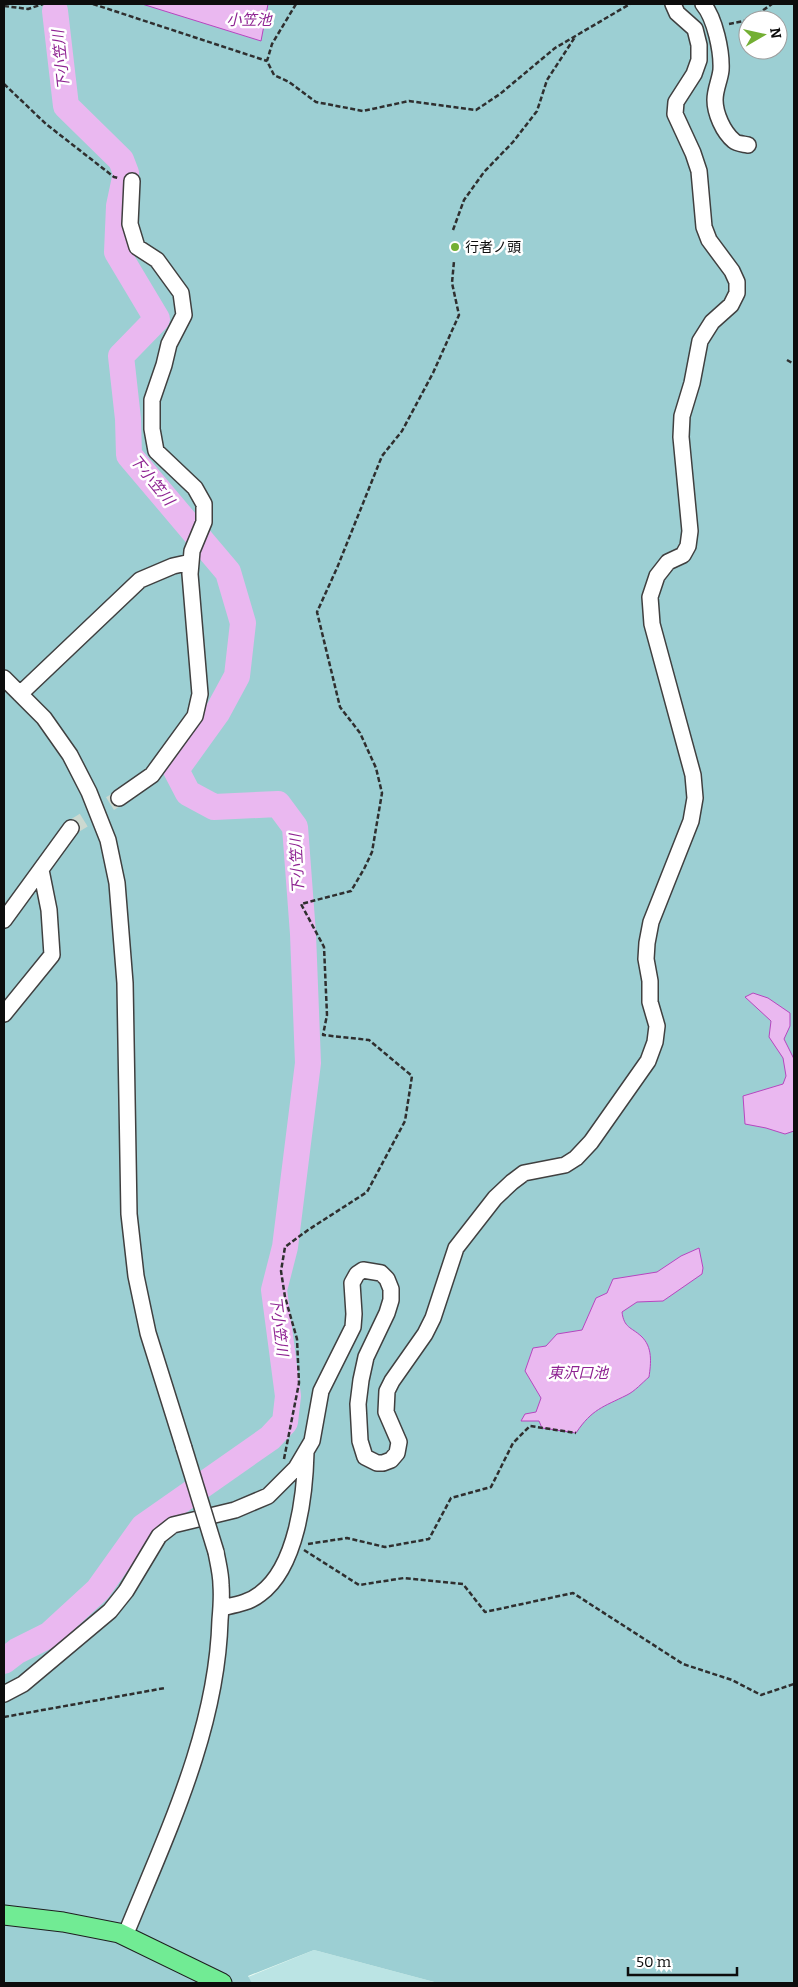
<svg xmlns="http://www.w3.org/2000/svg" width="798" height="1987" viewBox="0 0 798 1987" font-family="Bitter,'Noto Sans JP',serif">
<style>
.green{fill:#bbe4e4}
.forest{fill:#9ccfd3;fill-rule:evenodd}
.water{fill:#eab8f0;stroke:#b646bf}
.lines{fill:none;stroke-linecap:round;stroke-linejoin:round}
.river{stroke:#eab8f0;stroke-width:26}
.minor-tunnel{stroke:#ccd9d0;stroke-width:15;stroke-dasharray:15 8;stroke-linecap:butt}
.minor-casing{stroke:#404040;stroke-width:18}
.major-casing{stroke:#1e1e1e;stroke-width:21}
.path{stroke:#2f2f2f;stroke-width:2.5;stroke-dasharray:5 2.5;stroke-linecap:butt}
.minor{stroke:#fff;stroke-width:15}
.major{stroke:#71eb94;stroke-width:19}
.minor-bridge-casing{stroke:#404040;stroke-width:18;stroke-linecap:butt}
.minor-bridge{stroke:#fff;stroke-width:15}
.poi-dot{fill:#73af33;stroke:#fff;stroke-width:2}
.labels{text-anchor:middle;stroke-width:5;stroke-linejoin:round;paint-order:stroke}
.poi-label{font-size:14px;fill:#0d0d0d;stroke:#fff;text-anchor:start}
.water-label{font-size:15px;font-style:italic;fill:#8e2392;stroke:#fff}
</style>
<rect width="100%" height="100%" fill="#eefdf3"/>
<path class="green" d="M314,1950L438,1983H252L248,1977Z"/>
<path class="forest" d="M4,4H794V1983H438L314,1950L248,1976L252,1983H4ZM748,20H778V50H748Z"/>
<path class="water" d="M142,4H268L261,41Z
M753,993L768,998L790,1013V1026L784,1039L794,1059V1131L785,1134L766,1128L745,1124L743,1096L783,1084L786,1076L783,1058L769,1037L771,1021L745,997Z
M699,1248L703,1268L702,1274L663,1301L637,1302L622,1312C624,1328 631,1327 641,1336C653,1347 651,1363 649,1377C642,1383 635,1391 627,1395C603,1407 592,1409 576,1433L542,1428L539,1421H521L525,1414L536,1412L541,1398L525,1371L533,1348L546,1346L557,1334L582,1330L596,1298L607,1293L613,1279L657,1272L681,1256Z"/>
<g class="lines">
<path class="river" d="M4,1661L17,1651L49,1635L98,1590L143,1527L270,1438L285,1422L288,1396L274,1290L285,1247L308,1063L303,934L295,827L278,804L214,807L188,793L176,770L217,713L237,676L243,623L228,572L129,455L128,419L121,356L157,319L117,252L119,206L126,173L121,160L66,106L55,11"/>
<path class="minor-tunnel" d="M71,828L119,798"/>
<defs>
<path id="minor" d="M703,4C715,18 722,52 721,70C720,80 715,89 715,100C715,113 723,132 734,141C737,144 744,144 748,145
M4,678L44,718L70,755L89,792L108,840L117,883L125,983L129,1214L136,1276L148,1333L184,1448
M20,694L140,580L173,566L191,562
M119,798L152,775L195,716L200,694L190,574L192,551L204,522V504L195,488L156,451L152,429V400L164,365L169,344L184,315L181,293L157,260L137,247L130,224L132,181
M4,920L71,828
M4,1014L52,955L49,910L41,870
M221,1608C234,1605 249,1603 260,1594C297,1567 305,1495 306,1452
M4,1694L23,1684L110,1611L126,1591L159,1536L173,1525L235,1510L268,1496L296,1468L312,1441L321,1391L353,1327L354,1314L352,1283L357,1274L363,1270L381,1273L387,1279L391,1289V1300L387,1313L366,1357L361,1380L358,1404L360,1441L365,1457L377,1463H383L391,1460L397,1453L399,1442L386,1412L387,1391L392,1381L425,1334L433,1318L456,1248L495,1198L512,1182L524,1173L565,1165L576,1158L591,1142L648,1061L655,1042L657,1026L650,1002V981L646,959L647,943L651,922L691,821L695,798L693,775L652,624L650,597L657,576L668,562L683,555L688,546L690,531L681,437L682,416L692,383L700,341L712,322L731,305L737,293V282L732,271L709,240L704,227L699,171L693,153L675,114L676,102L694,74L699,60V45L695,29L677,13L673,4
M125,1936C166,1835 217,1731 220,1620C221,1609 222,1597 221,1585C221,1574 218,1563 216,1552"/>
<path id="major" d="M4,1915L63,1922L119,1933L222,1983"/>
</defs>
<use href="#minor" class="minor-casing"/>
<use href="#major" class="major-casing"/>
<path class="path" d="M93,4L267,61
M296,4L272,44L267,61L274,75L289,82L316,102L363,111L409,101L476,110L500,94L555,48L630,4
M4,6L28,9L43,4
M729,24L749,20L772,4
M4,84L46,124L114,177L118,178
M453,230L464,200L484,172L513,142L537,111L547,80L575,37
M787,360L794,364
M284,1459L299,1383L297,1339L285,1297L281,1271L285,1247L308,1230L367,1192L405,1121L412,1076L369,1040L323,1035L327,1015L324,947L301,904L351,891L364,869L372,852L382,793L376,768L360,733L340,707L317,612L337,568L382,456L402,431L433,373L459,315L452,283L454,261
M308,1544L347,1538L385,1547L429,1539L451,1498L491,1487L513,1443L530,1426L576,1433
M304,1550L359,1585L404,1578L463,1584L485,1612L573,1593L683,1664L732,1680L761,1695L794,1684
M4,1717L165,1688"/>
<use href="#minor" class="minor"/>
<use href="#major" class="major"/>
<defs>
<path id="minor-bridge" d="M184,1448L216,1552"/>
</defs>
<use href="#minor-bridge" class="minor-bridge-casing"/>
<use href="#minor-bridge" class="minor-bridge"/>
</g>
<circle class="poi-dot" cx="455" cy="247" r="5"/>
<g class="labels">
<g class="poi-label">
<text x="465" y="252">行者ノ頭</text>
</g>
<g class="water-label">
<text x="249" y="25">小笠池</text>
<text transform="translate(61 60) rotate(-96)" y="5">下小笠川</text>
<text transform="translate(152 480) rotate(51)" y="5">下小笠川</text>
<text transform="translate(297 864) rotate(-93)" y="5">下小笠川</text>
<text transform="translate(279 1326) rotate(83)" y="5">下小笠川</text>
<text x="578" y="1378">東沢口池</text>
</g>
</g>
<rect width="798" height="1987" fill="none" stroke="#0d0d0d" stroke-width="10"/>
<g transform="translate(763 35) rotate(81)"><circle r="24" fill="#ffffff" stroke="#9e9e9e"/>
<path d="M0-4L9 19L0 12L-9 19Z" fill="#73af33"/>
<text y="-8" font-size="14" font-weight="bold" text-anchor="middle" fill="#0d0d0d">N</text>
</g>
<path d="M628 1967v8h109v-8" fill="none" stroke="#0d0d0d" stroke-width="2.5"/>
<text x="636" y="1967" font-size="15" fill="#0d0d0d" stroke="#ffffff" stroke-width="4" paint-order="stroke">50 m</text>
</svg>
